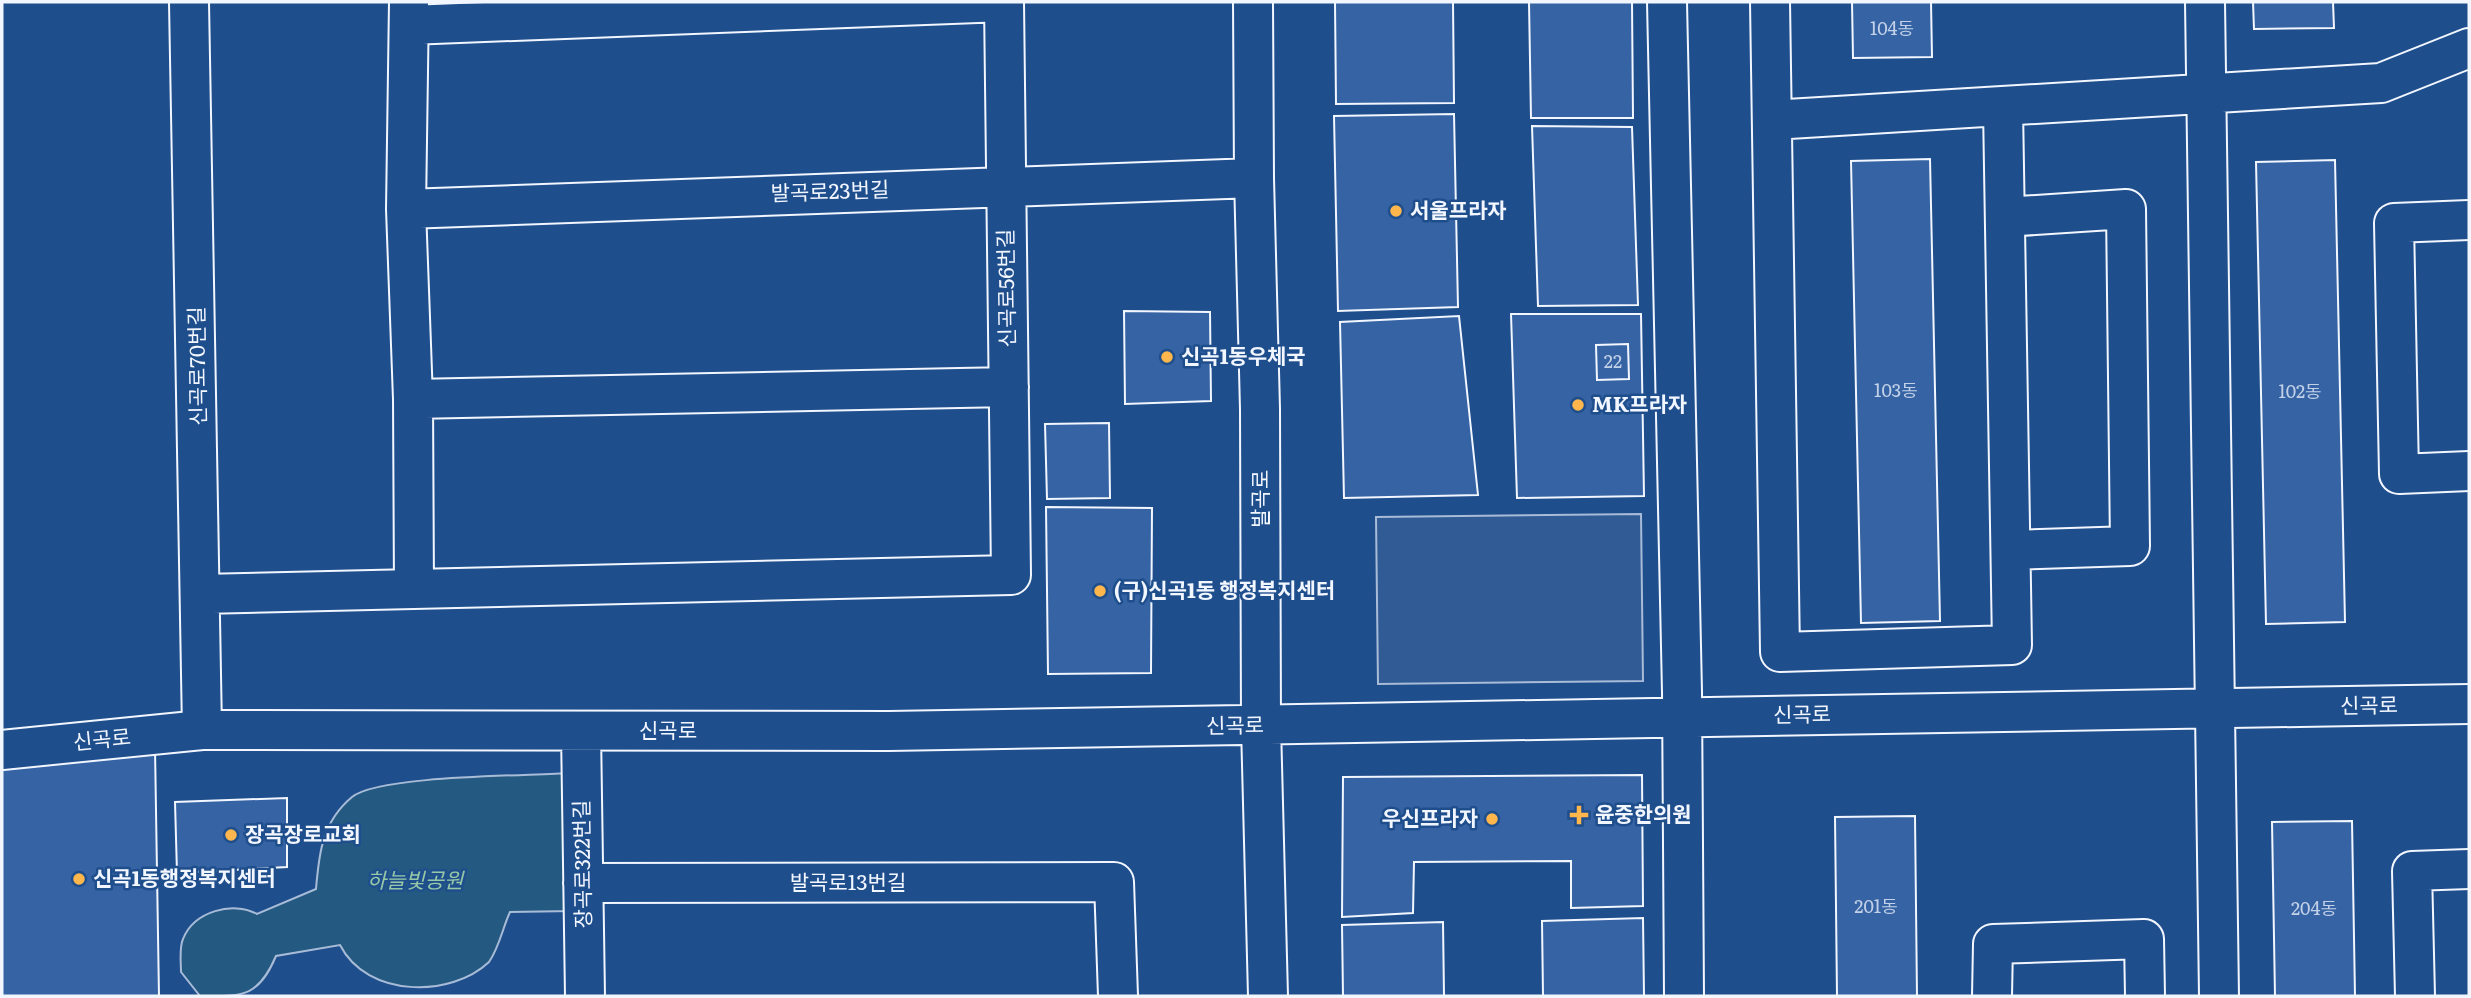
<svg xmlns="http://www.w3.org/2000/svg" width="2471" height="998" viewBox="0 0 2471 998" font-family="Literata,'Noto Sans KR',serif">
<style>
.green{fill:#245a82;stroke:#a8bbd7;stroke-width:2}
.parking{fill:#305b95;stroke:#a8bbd7;stroke-width:2}
.building{fill:#3563a3;stroke:#f2f6ff;stroke-width:2}
.lines{fill:none;stroke-linecap:round;stroke-linejoin:round}
.minor-casing{stroke:#f2f6ff;stroke-width:42}
.minor{stroke:#1f4e8c;stroke-width:38}
.poi-dot{fill:#ffb74d;stroke:#1f4e8c;stroke-width:2.5}
.labels{text-anchor:middle;stroke-width:5;stroke-linejoin:round;paint-order:stroke}
.number-label{font-size:18px;fill:#c3d1e8}
.street-label{font-size:21px;fill:#f2f6ff;stroke:#1f4e8c}
.poi-label{font-size:21px;font-weight:bold;fill:#f2f6ff;stroke:#1f4e8c;text-anchor:start}
.park-label{font-size:21px;font-style:italic;fill:#97c8a6;stroke:#1f4e8c}
</style>
<rect width="100%" height="100%" fill="#1f4e8c"/>
<path class="green" d="M570,773L572,911L510,912C503,927 499,948 489,962C451,998 367,998 340,945L276,956C258,998 243,996 200,996L181,972C181,963 179,948 183,939C194,911 233,901 257,914L316,889C319,853 322,822 352,797C379,775 528,776 570,773Z"/>
<path class="parking" d="M1641,514L1643,681L1378,684L1376,517Z"/>
<path class="building" d="M1335,2H1453L1454,103L1336,104Z
M1529,2H1632L1633,118H1531Z
M1852,2H1931L1932,57L1853,58Z
M2253,2H2333L2334,28L2254,29Z
M1454,114L1458,307L1338,311L1334,116Z
M1532,126L1632,127L1638,305L1538,306Z
M1930,159L1940,621L1861,623L1851,161Z
M2335,160L2345,622L2266,624L2256,162Z
M1124,311L1210,312L1211,401L1125,404Z
M1511,314H1641L1644,496L1517,498Z
M1459,316L1478,495L1344,498L1340,322Z
M1628,344L1629,379L1597,380L1596,345Z
M1109,423L1110,498L1047,499L1045,424Z
M1046,507L1152,508L1151,673L1048,674Z
M155,748L159,996H2V762Z
M1642,775L1643,906L1571,908V861L1414,862L1413,913L1342,917L1343,777Z
M287,798V867L177,873L175,802Z
M1915,816L1917,996H1837L1835,817Z
M2352,821L2355,996H2275L2272,822Z
M1643,918L1644,996H1534H1543L1542,921Z
M1443,922L1444,996H1343L1342,925Z"/>
<g class="lines">
<defs>
<path id="minor" d="M189,2L202,730
M409,2L406,209L413,399L414,589
M1253,2L1254,178L1260,409L1261,726L1268,996
M1667,2L1682,692L1684,996
M1770,2L1780,652L2012,645L2003,108
M2205,2L2219,996
M409,25L1004,2
M1772,120L2381,83L2469,48
M406,209L1254,178
M2005,217L2126,209L2130,546L2011,550
M2469,220L2394,223L2399,474L2469,471
M413,399L1009,387
M201,594L1011,575L1004,2
M581,731L585,996
M2,750L202,730L889,731L2469,704
M583,883L1114,882L1118,996
M1992,996L1993,944L2144,939L2145,996
M2415,996L2412,871L2469,869"/>
</defs>
<use href="#minor" class="minor-casing"/>
<use href="#minor" class="minor"/>
</g>
<g class="poi-dot">
<circle cx="1396" cy="211" r="7"/>
<circle cx="1167" cy="357" r="7"/>
<circle cx="1578" cy="405" r="7"/>
<circle cx="1100" cy="591" r="7"/>
<path d="M1575.5 804.5h7v7h7v7h-7v7h-7v-7h-7v-7h7z"/>
<circle cx="1492" cy="819" r="7"/>
<circle cx="231" cy="835" r="7"/>
<circle cx="79" cy="879" r="7"/>
</g>
<g class="labels">
<g class="number-label">
<text x="1892" y="35">104동</text>
<text x="1613" y="368">22</text>
<text x="1896" y="397">103동</text>
<text x="2300" y="398">102동</text>
<text x="1876" y="913">201동</text>
<text x="2314" y="915">204동</text>
</g>
<g class="street-label">
<text transform="translate(830 192) rotate(-2)" y="7">발곡로23번길</text>
<text transform="translate(1007 288) rotate(-91)" y="7">신곡로56번길</text>
<text transform="translate(198 366) rotate(-91)" y="7">신곡로70번길</text>
<text transform="translate(1261 499) rotate(-90)" y="7">발곡로</text>
<text transform="translate(2369 706) rotate(-1)" y="7">신곡로</text>
<text transform="translate(1802 715) rotate(-1)" y="7">신곡로</text>
<text transform="translate(1235 726) rotate(-1)" y="7">신곡로</text>
<text x="668" y="738">신곡로</text>
<text transform="translate(102 740) rotate(-6)" y="7">신곡로</text>
<text transform="translate(583 864) rotate(-91)" y="7">장곡로322번길</text>
<text x="848" y="890">발곡로13번길</text>
</g>
<g class="poi-label">
<text x="1410" y="218">서울프라자</text>
<text x="1181" y="364">신곡1동우체국</text>
<text x="1592" y="412">MK프라자</text>
<text x="1114" y="598">(구)신곡1동 행정복지센터</text>
<text x="1595" y="822">윤중한의원</text>
<text x="1478" y="826" text-anchor="end">우신프라자</text>
<text x="245" y="842">장곡장로교회</text>
<text x="93" y="886">신곡1동행정복지센터</text>
</g>
<g class="park-label">
<text x="415" y="888">하늘빛공원</text>
</g>
</g>
<rect width="2471" height="998" fill="none" stroke="#f2f6ff" stroke-width="7"/>
</svg>
